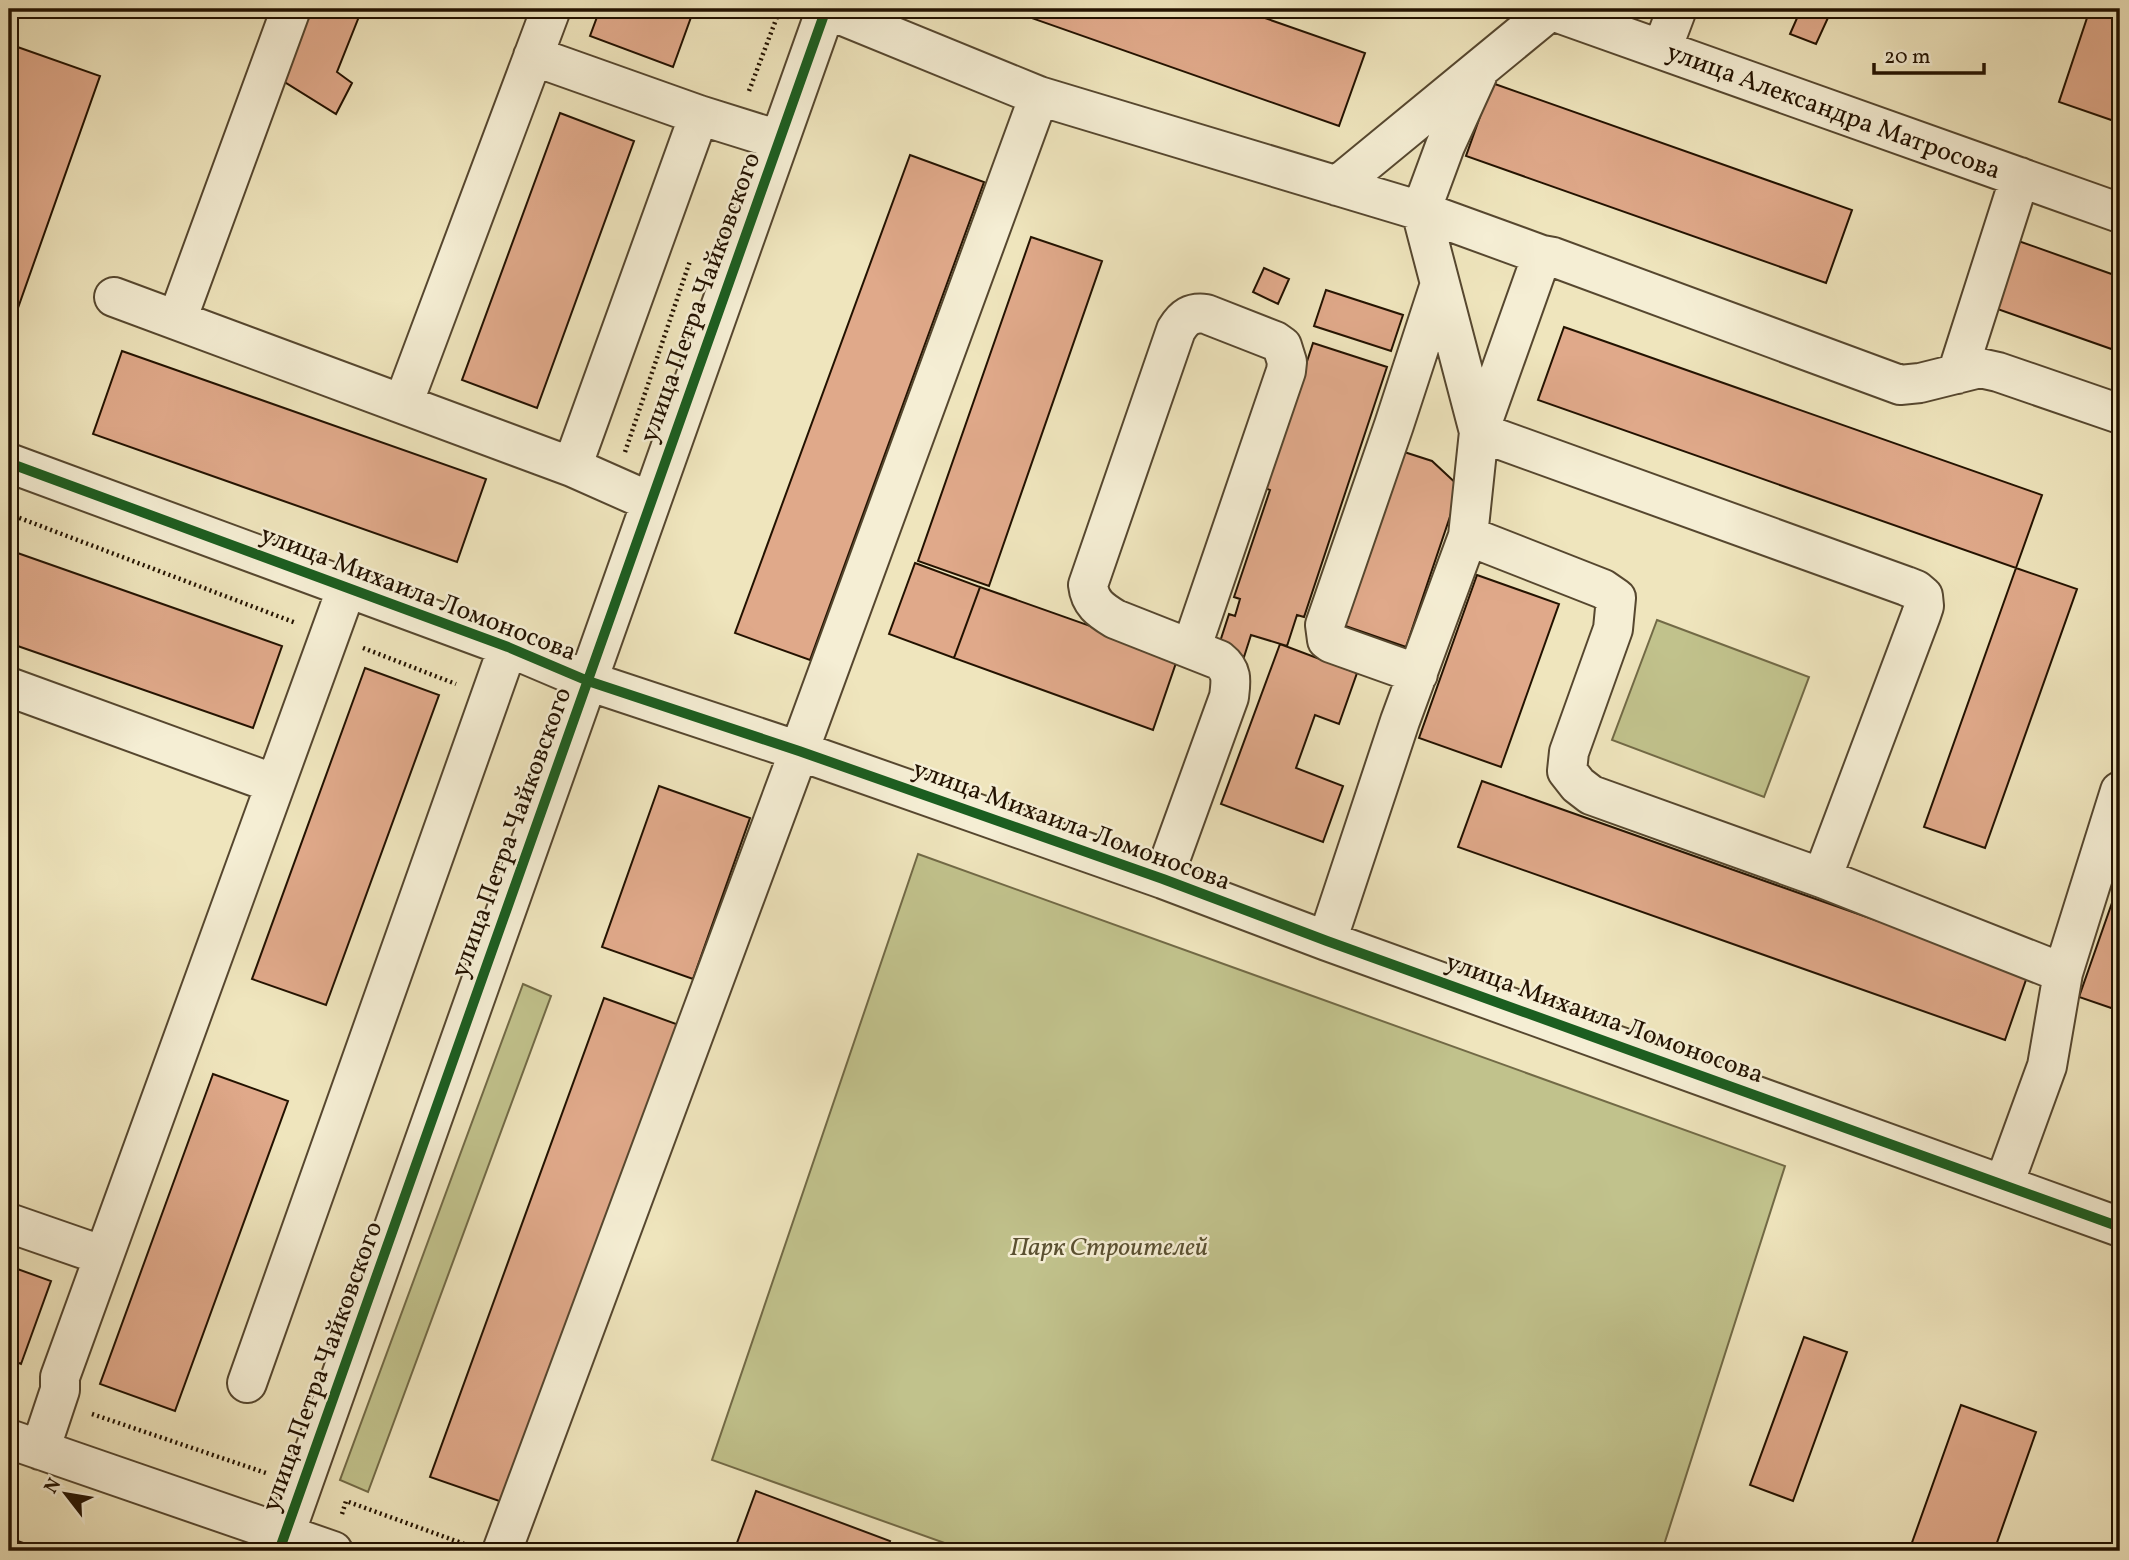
<svg xmlns="http://www.w3.org/2000/svg" width="2129" height="1560" viewBox="0 0 2129 1560" font-family="Vollkorn,serif">
<style>
.green{fill:#c1c28c;stroke:#726a46;stroke-width:2}
.building{fill:#e0a98a;stroke:#231200;stroke-width:2}
.lines{fill:none;stroke-linecap:round;stroke-linejoin:round}
.minor-casing{stroke:#56472f;stroke-width:42}
.path{stroke:#231200;stroke-width:4.5;stroke-dasharray:2 3.5;stroke-linecap:butt}
.minor{stroke:#f5eed4;stroke-width:38}
.cycleway-casing{stroke:#f5eed4;stroke-width:15}
.cycleway{stroke:#1b5e20;stroke-width:10}
.labels{text-anchor:middle;stroke-width:5;stroke-linejoin:round;paint-order:stroke}
.street-label{font-size:26px;fill:#231200;stroke:#f5eed4}
.park-label{font-size:26px;font-style:italic;fill:#5a5031;stroke:#f5eed4}
</style>
<rect width="100%" height="100%" fill="#efe5bd"/>
<filter id="stains"><feTurbulence type="fractalNoise" baseFrequency=".00286" numOctaves="4"/><feColorMatrix values="0 0 0 0 .2 0 0 0 0 .09 0 0 0 0 .02 0 0 0 .5 -.17"/></filter>
<radialGradient id="worn" r=".72"><stop offset=".6" stop-color="#630" stop-opacity="0"/><stop offset="1" stop-color="#630" stop-opacity=".3"/></radialGradient>
<path class="green" d="M1657,620L1809,677L1764,797L1612,740Z
M918,854L1785,1166L1662,1551H967L712,1460Z
M523,984L551,996L368,1492L340,1480Z"/>
<path class="building" d="M303,9H362L337,72L352,83L336,114L275,76Z
M600,9H694L673,67L590,36Z
M1006,9H1239L1365,53L1339,126Z
M1801,9H1832L1816,44L1790,34Z
M2090,9L2120,17V123L2059,102Z
M9,44L100,76L13,322L9,321Z
M1492,83L1852,210L1826,283L1466,156Z
M560,113L634,141L537,408L462,380Z
M910,155L984,182L810,660L735,633Z
M1031,237L1102,261L989,586L918,561Z
M2010,238L2120,277V352L1986,305Z
M1264,268L1289,279L1278,304L1253,292Z
M1326,290L1403,315L1391,351L1314,326Z
M1564,327L2042,495L2016,568L1538,400Z
M1313,343L1387,367L1304,617L1297,615L1287,646L1251,635L1244,657L1218,648L1229,614L1235,616L1240,599L1234,597L1270,490L1260,486L1300,383Z
M122,351L486,479L457,562L93,434Z
M1398,450L1432,461L1460,487L1406,647L1334,622Z
M9,550L282,646L253,728L9,643Z
M915,563L980,587L954,658L889,634Z
M2016,568L2077,589L1985,848L1924,827Z
M1477,575L1559,604L1501,767L1419,738Z
M980,587L1178,657L1153,730L954,658Z
M1280,644L1357,673L1339,724L1315,715L1296,768L1343,786L1323,842L1221,804Z
M365,668L439,695L326,1005L252,979Z
M1482,781L2028,974L2005,1040L1458,847Z
M659,786L750,818L693,979L602,947Z
M2120,880V1011L2079,997Z
M604,998L679,1025L505,1503L430,1477Z
M213,1074L288,1101L175,1411L100,1384Z
M9,1266L51,1281L21,1364L9,1359Z
M1804,1337L1847,1352L1793,1501L1750,1485Z
M1961,1405L2036,1432L1994,1551H1909Z
M756,1491L890,1541L886,1551H734Z
M9,1538L46,1551H9Z"/>
<g class="lines">
<defs>
<path id="minor" d="M1547,9L2120,213
M1662,49L1677,9
M533,56L699,115L779,140
M1480,69L1445,146L1421,211L1542,255L1553,257L1900,385L1920,383L1980,368L1998,372L2120,414
M1337,186L1551,10
M114,297L572,467L651,502
M177,320L291,9
M1957,374L2020,177
M403,404L551,9
M9,463L508,647L588,681L799,751L1163,879L1327,941L2120,1227
M572,467L699,115
M1468,536L1603,589L1616,598L1613,629L1569,752L1567,771L1578,785L1591,795L1822,878L2063,973L2047,1066L2004,1184
M1418,674L1331,643L1327,640L1325,625L1394,425L1440,284
M9,687L275,784
M1163,879L1229,697C1231,681 1233,671 1219,660L1115,619C1100,610 1090,603 1088,585L1176,330C1184,317 1191,312 1206,314L1275,341L1282,346L1287,362L1286,371L1191,649
M1327,941L1400,721L1468,536L1479,432L1542,255
M2063,973L2120,791
M9,1223L104,1256
M247,1383L508,647
M9,1439L333,1551
M40,1450L60,1390V1377L347,587
M279,1551L826,9L1039,96L1421,211L1479,432L1906,586L1916,590L1923,596L1924,606L1921,615L1822,878
M502,1551L799,751L1039,96"/>
</defs>
<use href="#minor" class="minor-casing"/>
<path class="path" d="M749,91L780,9
M625,452L690,261
M9,514L296,623
M363,648L456,684
M92,1414L266,1473
M342,1514L346,1501L467,1545"/>
<use href="#minor" class="minor"/>
<defs>
<path id="cycleway" d="M9,463L508,647L588,681L799,751L1163,879L1327,941L2120,1227
M279,1551L826,9"/>
</defs>
<use href="#cycleway" class="cycleway-casing"/>
<use href="#cycleway" class="cycleway"/>
</g>
<g class="labels">
<g class="street-label">
<text transform="translate(1834 110) rotate(20)" y="9">улица Александра Матросова</text>
<text transform="translate(699 297) rotate(-70)" y="9">улица Петра Чайковского</text>
<text transform="translate(419 592) rotate(21)" y="9">улица Михаила Ломоносова</text>
<text transform="translate(1072 824) rotate(20)" y="9">улица Михаила Ломоносова</text>
<text transform="translate(510 832) rotate(-70)" y="9">улица Петра Чайковского</text>
<text transform="translate(1605 1017) rotate(20)" y="9">улица Михаила Ломоносова</text>
<text transform="translate(321 1366) rotate(-70)" y="9">улица Петра Чайковского</text>
</g>
<g class="park-label">
<text x="1109" y="1255">Парк Строителей</text>
</g>
</g>
<rect width="2129" height="1560" fill="none" stroke="#efe5bd" stroke-width="35"/>
<rect x="10" y="10" width="2108" height="1539" fill="none" stroke="#231200" stroke-width="3.5"/>
<rect x="18" y="18" width="2094" height="1525" fill="none" stroke="#231200" stroke-width="2"/>
<g transform="translate(66 1494) rotate(301)" stroke="#f5eed4" stroke-width="5" paint-order="stroke">
<path d="M0-5L12 26L0 18L-12 26Z" fill="#231200"/>
<text y="-10" font-size="19" font-weight="bold" text-anchor="middle" fill="#231200">N</text>
</g>
<path d="M1874 63v10h110v-10" fill="none" stroke="#231200" stroke-width="3.5"/>
<text x="1884" y="63" font-size="21" fill="#231200" stroke="#f5eed4" stroke-width="5" paint-order="stroke">20 m</text>
<rect width="100%" height="100%" filter="url(#stains)"/>
<rect width="100%" height="100%" fill="url(#worn)"/>
</svg>
